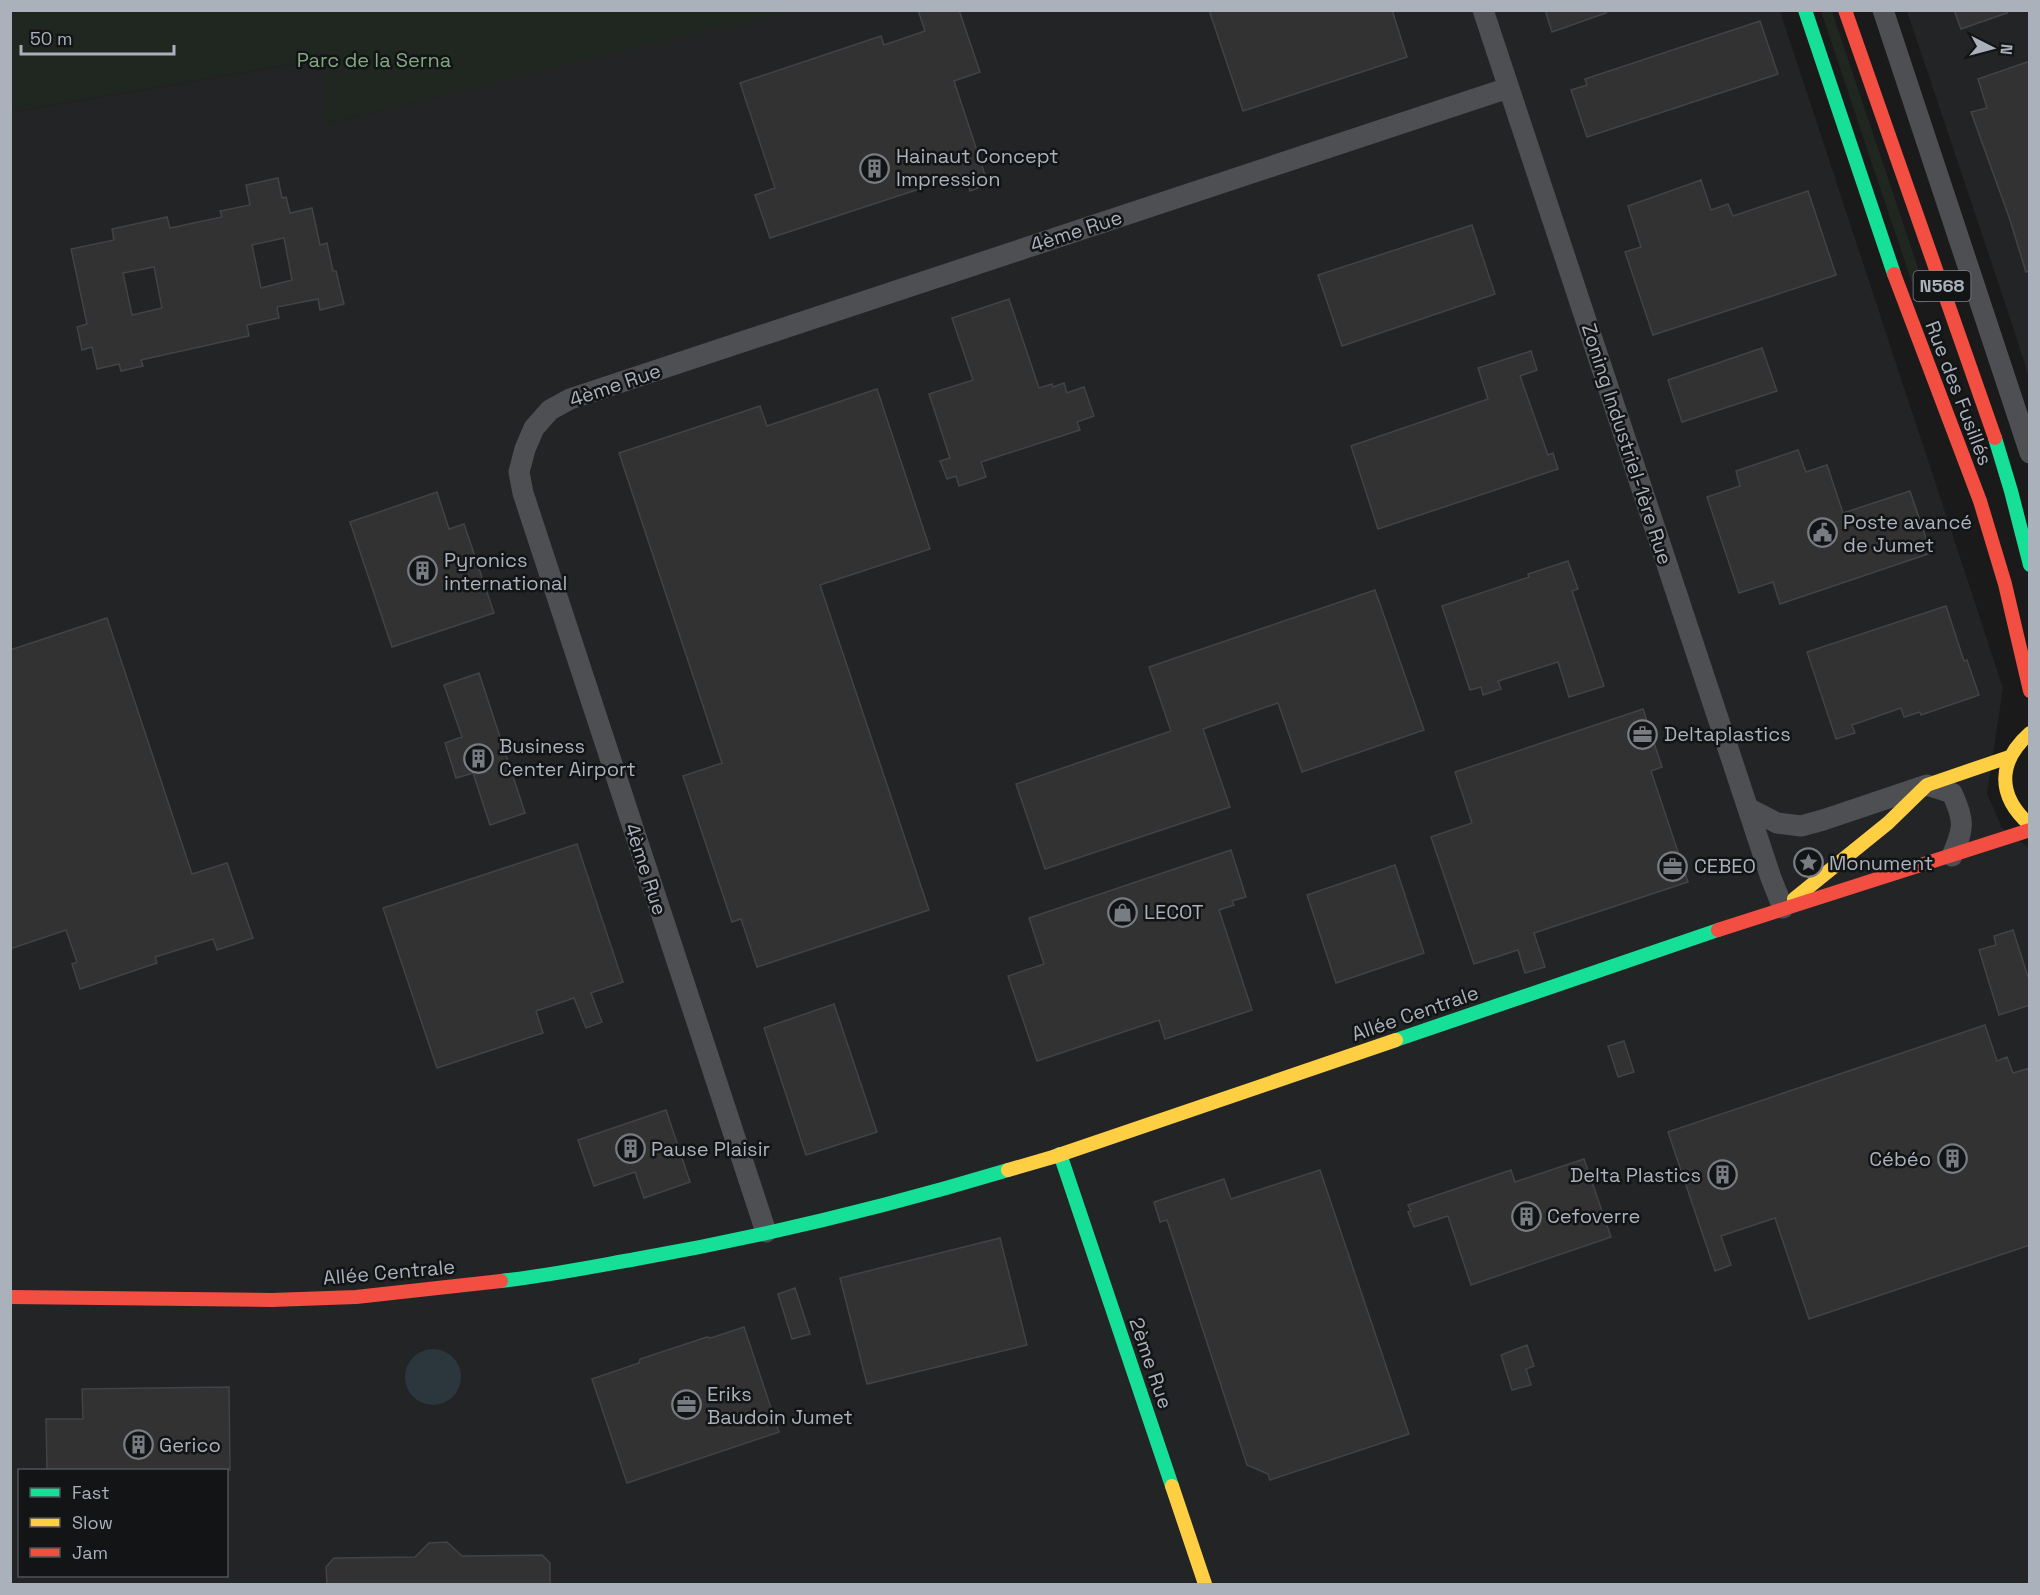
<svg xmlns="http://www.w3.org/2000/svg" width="2040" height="1595" viewBox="0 0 2040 1595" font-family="'Space Grotesk',sans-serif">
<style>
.built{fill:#232426;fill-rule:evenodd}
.green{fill:#1f2720}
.water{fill:#2c363d}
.building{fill:#323232;stroke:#424346;stroke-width:1.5;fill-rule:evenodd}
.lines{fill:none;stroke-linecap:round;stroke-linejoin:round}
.street{stroke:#4d4f53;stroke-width:21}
.fast{stroke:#16e098;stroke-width:14}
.slow{stroke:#ffcf43;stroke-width:14}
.jam{stroke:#f24e42;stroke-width:14}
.labels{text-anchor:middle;stroke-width:5;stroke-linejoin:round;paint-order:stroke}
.shield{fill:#131416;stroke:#7d828a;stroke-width:1.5}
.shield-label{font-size:18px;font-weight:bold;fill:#aab1bb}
.park-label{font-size:20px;fill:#82a781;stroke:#131416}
.poi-label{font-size:20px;fill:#aab1bb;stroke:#131416;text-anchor:start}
.street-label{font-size:20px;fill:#aab1bb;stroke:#131416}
</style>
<rect width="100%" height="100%" fill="#1a1a1a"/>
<path class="built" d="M791,10L1780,11L2003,688L1987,793L2002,828L2029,848V1584H11V112L324,59V124ZM20,1470H226V1576H20Z
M1907,11H2029V377L2010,318Z"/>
<path class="green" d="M11,10H791V11L324,124V59L11,112Z
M1821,11H1832L1929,301L1919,304Z"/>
<path class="water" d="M405 1377a28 28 0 1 1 56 0a28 28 0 1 1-56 0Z"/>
<path class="building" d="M918,10H959L980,72L954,81L988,184L970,191L965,174L770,238L755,195L775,188L740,83L881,36L884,45L925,31Z
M1209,10H1392L1407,57L1243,111Z
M1545,10H1606V13L1552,32Z
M1954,10H2006L2007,13L1961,29Z
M1760,21L1778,74L1587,137L1571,90L1587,85L1585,79Z
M2030,61V271L2026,272L2009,217L1971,112L1987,108L1978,79Z
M278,178L282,198L286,197L290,213L312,208L320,245L327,243L333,271H336L344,304L320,310L318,299L277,307L279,318L247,325L249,336L141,360L143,366L121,371L119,364L97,369L92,347L82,350L77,327L87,324L71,249L114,240L112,229L167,217L170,228L222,217L220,211L250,205L246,185ZM284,238L292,280L261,288L252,245ZM154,267L162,308L132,315L123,273Z
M1701,180L1711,210L1728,204L1733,216L1808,191L1836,275L1653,335L1625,252L1641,247L1628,206Z
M1472,225L1495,294L1342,346L1318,275Z
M1009,299L1039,388L1052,384L1053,387L1064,383L1067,393L1084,387L1094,416L1077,422L1080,430L981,462L986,477L959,486L956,476L947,479L940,461L950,458L929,394L973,380L952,318Z
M1762,348L1777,391L1682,422L1668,380Z
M1531,351L1537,370L1520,376L1548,455L1553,453L1558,469L1378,529L1351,446L1488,399L1478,368Z
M877,389L930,549L820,585L929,910L757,967L741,919L732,922L683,776L722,763L619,453L760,406L767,426Z
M1798,450L1806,472L1827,465L1843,513L1910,491L1931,553L1780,604L1773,582L1739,593L1707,497L1740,486L1736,471Z
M437,492L449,529L464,524L494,613L392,647L350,522Z
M1568,561L1578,589L1572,591L1604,686L1569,697L1558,662L1498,681L1501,689L1483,695L1481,687L1470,690L1442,606L1529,577L1528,574Z
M1375,590L1424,730L1302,772L1278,703L1203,729L1230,807L1045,869L1016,784L1171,731L1149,667Z
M1946,606L1964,661L1967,660L1979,695L1921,715L1920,712L1904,717L1901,708L1852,725L1855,733L1836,739L1807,652Z
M107,618L192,874L227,863L253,938L217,950L213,939L155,957L157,963L80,989L72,964L77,962L66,930L10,949V650Z
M479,673L525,813L490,825L473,773L456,778L445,743L462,737L444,685Z
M1643,709L1662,767L1651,771L1688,882L1534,933L1545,967L1525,973L1518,950L1474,964L1431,837L1472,823L1455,772Z
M577,844L623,982L591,993L602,1022L586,1028L574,998L536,1011L543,1033L437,1068L383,908Z
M1231,850L1246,897L1232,901L1234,905L1219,910L1252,1010L1165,1039L1159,1020L1037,1061L1008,976L1044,964L1029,918Z
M1395,865L1424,953L1336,983L1307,895Z
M2013,930L2030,983V1005L1999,1015L1979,950L1996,945L1994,936Z
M834,1004L877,1132L806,1155L764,1028Z
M1985,1025L1997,1061L2007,1057L2013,1073L2030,1068V1245L1809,1319L1775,1218L1721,1236L1731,1265L1715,1271L1668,1132Z
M1624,1041L1634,1072L1618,1077L1608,1046Z
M666,1110L690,1182L644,1198L635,1172L594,1186L578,1140Z
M1584,1159L1611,1237L1471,1285L1448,1216L1414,1227L1408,1212L1411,1211L1408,1205L1511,1170L1515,1182Z
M1320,1170L1409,1434L1270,1480L1268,1474L1247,1465L1167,1220L1160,1222L1154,1202L1224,1179L1231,1199Z
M1000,1238L1027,1345L867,1384L840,1278Z
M795,1288L810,1334L792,1339L778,1294Z
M744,1327L779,1432L627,1483L592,1379L639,1363L640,1359L707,1337L711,1338Z
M1527,1345L1534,1366L1526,1369L1531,1385L1512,1390L1501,1355Z
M229,1387L230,1470H47L46,1419H83L82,1389Z
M447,1542L462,1556L542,1555L550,1563V1584H327L326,1567L334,1558L415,1557L429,1543Z"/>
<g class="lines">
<path class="street" d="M1483,10L1771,878L1783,908
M1883,10L2030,453
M1748,808L1777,823L1801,826L1823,820L1927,785L1952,793C1965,821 1964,828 1952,856
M766,1232L523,493L519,472L525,449L534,428L550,410L570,399L1508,88"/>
<path class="fast" d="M1805,10L1894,274
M1995,438L2011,491L2030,565
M1396,1040L1718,930
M1060,1154L1172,1486
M501,1281C546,1276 591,1267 636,1259C761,1237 885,1207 1008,1170"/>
<path class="slow" d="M2030,733C1997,762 1997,796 2030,825
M1794,899L1888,823L1927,785L2009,757
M1008,1170L1053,1157L1396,1040
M1172,1486L1205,1584"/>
<path class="jam" d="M1845,10L1995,438
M1894,274L1980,501L2005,584L2030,691
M1718,930L2030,830
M10,1297L272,1300L356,1297L501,1281"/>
</g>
<defs>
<symbol id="building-ring" viewBox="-11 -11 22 22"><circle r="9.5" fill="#131416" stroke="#787c83" stroke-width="1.5"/><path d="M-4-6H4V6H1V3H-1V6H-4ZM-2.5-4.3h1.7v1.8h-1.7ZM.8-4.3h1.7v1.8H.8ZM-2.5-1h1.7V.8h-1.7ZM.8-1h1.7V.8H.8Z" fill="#787c83"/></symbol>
<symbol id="civic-ring" viewBox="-11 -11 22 22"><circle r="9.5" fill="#131416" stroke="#787c83" stroke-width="1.5"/><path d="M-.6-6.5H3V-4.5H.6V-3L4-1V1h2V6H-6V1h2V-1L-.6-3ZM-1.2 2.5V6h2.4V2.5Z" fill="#787c83"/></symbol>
<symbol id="office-ring" viewBox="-11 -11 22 22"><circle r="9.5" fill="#131416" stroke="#787c83" stroke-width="1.5"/><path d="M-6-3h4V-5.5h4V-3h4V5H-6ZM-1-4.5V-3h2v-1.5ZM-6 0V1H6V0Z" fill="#787c83"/></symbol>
<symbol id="sight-ring" viewBox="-11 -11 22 22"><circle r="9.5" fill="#131416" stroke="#787c83" stroke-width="1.5"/><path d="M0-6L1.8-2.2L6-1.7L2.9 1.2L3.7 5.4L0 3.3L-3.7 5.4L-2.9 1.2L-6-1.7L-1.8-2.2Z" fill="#787c83"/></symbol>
<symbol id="shop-ring" viewBox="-11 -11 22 22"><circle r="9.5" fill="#131416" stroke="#787c83" stroke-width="1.5"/><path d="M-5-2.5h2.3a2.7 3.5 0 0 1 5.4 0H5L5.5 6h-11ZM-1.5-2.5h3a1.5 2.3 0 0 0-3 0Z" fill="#787c83"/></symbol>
</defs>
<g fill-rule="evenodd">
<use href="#building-ring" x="858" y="152" width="33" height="33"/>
<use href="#civic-ring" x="1806" y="516" width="33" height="33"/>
<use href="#building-ring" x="406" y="554" width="33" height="33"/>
<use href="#office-ring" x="1626" y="718" width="33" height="33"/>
<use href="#building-ring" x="462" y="742" width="33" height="33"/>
<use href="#sight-ring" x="1792" y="846" width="33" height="33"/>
<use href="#office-ring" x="1656" y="850" width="33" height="33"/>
<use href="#shop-ring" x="1106" y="896" width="33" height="33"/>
<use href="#building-ring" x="614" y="1132" width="33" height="33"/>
<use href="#building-ring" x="1936" y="1142" width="33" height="33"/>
<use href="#building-ring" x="1706" y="1158" width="33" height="33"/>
<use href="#building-ring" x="1510" y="1200" width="33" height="33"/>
<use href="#office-ring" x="670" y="1388" width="33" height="33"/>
<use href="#building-ring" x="122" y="1428" width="33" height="33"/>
</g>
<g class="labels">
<rect class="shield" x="1913.5" y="271" width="57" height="30" rx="4.5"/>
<g class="shield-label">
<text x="1942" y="292">N568</text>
</g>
<g class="park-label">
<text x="374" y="67">Parc de la Serna</text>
</g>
<g class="poi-label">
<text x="896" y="163">Hainaut Concept<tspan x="896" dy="23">Impression</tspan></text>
<text x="1843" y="529">Poste avancé<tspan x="1843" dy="23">de Jumet</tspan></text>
<text x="444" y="567">Pyronics<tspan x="444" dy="23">international</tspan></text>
<text x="1664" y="741">Deltaplastics</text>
<text x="499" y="753">Business<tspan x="499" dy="23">Center Airport</tspan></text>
<text x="1829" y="870">Monument</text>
<text x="1694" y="873">CEBEO</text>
<text x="1144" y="919">LECOT</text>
<text x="651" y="1156">Pause Plaisir</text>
<text x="1931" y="1166" text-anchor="end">Cébéo</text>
<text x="1701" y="1182" text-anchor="end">Delta Plastics</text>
<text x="1547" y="1223">Cefoverre</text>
<text x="707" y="1401">Eriks<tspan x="707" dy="23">Baudoin Jumet</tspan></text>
<text x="159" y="1452">Gerico</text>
</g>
<g class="street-label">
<text transform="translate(1076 231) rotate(-18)" y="7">4ème Rue</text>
<text transform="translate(615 385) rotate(-19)" y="7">4ème Rue</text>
<text transform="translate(1959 393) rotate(69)" y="7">Rue des Fusillés</text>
<text transform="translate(1627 444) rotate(72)" y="7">Zoning Industriel-1ère Rue</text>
<text transform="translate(646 869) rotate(72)" y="7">4ème Rue</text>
<text transform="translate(1415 1013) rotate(-19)" y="7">Allée Centrale</text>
<text transform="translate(389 1272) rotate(-5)" y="7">Allée Centrale</text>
<text transform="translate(1151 1363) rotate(71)" y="7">2ème Rue</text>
</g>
</g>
<rect width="2040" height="1595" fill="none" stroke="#aab1bb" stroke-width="24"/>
<rect x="18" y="1469" width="210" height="108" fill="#131416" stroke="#4f5358" stroke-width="1.5"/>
<rect x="30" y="1488" width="30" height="9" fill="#16e098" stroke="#4f5358" stroke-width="1.5"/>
<text x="72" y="1499" font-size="18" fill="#aab1bb">Fast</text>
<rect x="30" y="1518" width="30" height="9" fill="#ffcf43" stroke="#4f5358" stroke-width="1.5"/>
<text x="72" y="1529" font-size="18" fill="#aab1bb">Slow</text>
<rect x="30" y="1548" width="30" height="9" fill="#f24e42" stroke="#4f5358" stroke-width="1.5"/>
<text x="72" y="1559" font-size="18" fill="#aab1bb">Jam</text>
<g transform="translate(1992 48) rotate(96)" stroke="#131416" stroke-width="4.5" paint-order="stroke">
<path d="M0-4.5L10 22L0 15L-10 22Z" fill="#aab1bb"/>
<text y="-9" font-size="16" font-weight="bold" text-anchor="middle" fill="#aab1bb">N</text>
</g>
<path d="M21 45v9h153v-9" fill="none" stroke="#aab1bb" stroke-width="3"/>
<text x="30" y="45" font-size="18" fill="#aab1bb" stroke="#131416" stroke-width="4.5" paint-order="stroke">50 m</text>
</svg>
